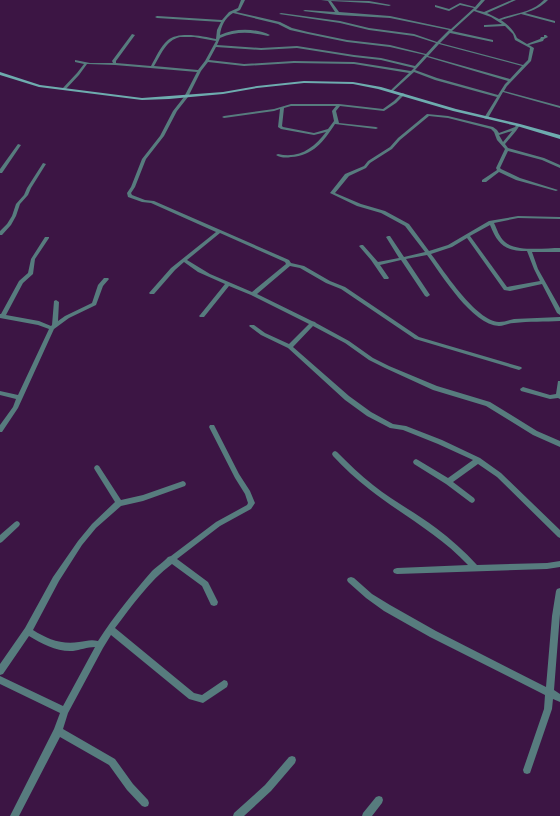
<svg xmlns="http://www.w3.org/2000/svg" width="560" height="816" viewBox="0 0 560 816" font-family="Poppins,sans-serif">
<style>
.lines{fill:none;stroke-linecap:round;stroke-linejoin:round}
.street{fill:#577c7e;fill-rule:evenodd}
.secondary{fill:#6eacaf;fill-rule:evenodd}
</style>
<rect width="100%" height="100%" fill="#3c1544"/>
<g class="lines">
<path class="street" d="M241,0H245L240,10L236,12L280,22L292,28L308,32L347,40L390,45L426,54L436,43L414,36L369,30L340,23L279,14L281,13L340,21L369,28L414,34L437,42L449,30L390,18L338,15L303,11L305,10L335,12L328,1L321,0L369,1L391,5L389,6L369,3L331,1L339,12L390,16L451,29L474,8L460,5L449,11L435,7V5L449,9L460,3L475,7L481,0H485L476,10L484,12L512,0H516L487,13L499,19C514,13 532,13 544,0H548C541,7 534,10 525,13L555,21V23L521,14L501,20C508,25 514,30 517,38L527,44L540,39L541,37H544V35H546L548,37L544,39L543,41L529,45L534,48L531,61L507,86L504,91L560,106V108L503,92L488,118L486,119L484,118L497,97L435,80L414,72L392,92L390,91L391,90L409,73L354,64L294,63L244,66L208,62L201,71L188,97L177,111L164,136L146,159L135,187L131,193L132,195L145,200L154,201L289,260L291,263L304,266L330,281L345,287L419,337L521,367L522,368L521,369L519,370L415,339L341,289L326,283L300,268L290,266L257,294L312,321L315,322L316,323L349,341L373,358L389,366L437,386L490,402L537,431L560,441V447L533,435L486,406L433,390L385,368L369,360L345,343L313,326L293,347L349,396L371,412L393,424L406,426L442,440L480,458L501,473L560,530V538L558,537L497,477L478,464L453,482L474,498L475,500L474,502L472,503L470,502L446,484L414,464L413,462L414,460L416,459L418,460L448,478L473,460L438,444L403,430L390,428L367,416L345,400L288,348L261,335L249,326L250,325H254L265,333L289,344L309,324L251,295L229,286L204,317H200L199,316L200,315L225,284L198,272L184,262L175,270L154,294H150L149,293L171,268L216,232L151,203L142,202L128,197L127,193L131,187L142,159L160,136L173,111L184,97L197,72L115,65L87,64L79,75L65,90L62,89L77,73L84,64L75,62V60L90,63H113L112,61L132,34L135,35L116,61V63L151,66C156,57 160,47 168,40C178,31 204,36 216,39L217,30L221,22L157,18L155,17L157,16L222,20L229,12L238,8ZM474,11L491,17L502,24L485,25H484V27L505,26L513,34L515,40L530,48L528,60L523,65L440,43L450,33L493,42V40L452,31ZM233,13L278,24L290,30L308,34L347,42L390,47L425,55L415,66L381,58L354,55L297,46L261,48L217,45L220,38C236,31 251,32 268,36L270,35C255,28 235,28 220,35C221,26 225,18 233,13ZM180,37H194L216,41L205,61L198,70L154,66C161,55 166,40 180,37ZM439,44L522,66L510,79L428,56ZM216,47L261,50L297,48L354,57L381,60L414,68L411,71L354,62L294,61L244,64L209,60ZM427,57L508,81L505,84L498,95L437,78L415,70ZM220,233L285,262L286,264L252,292L210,274L187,260Z
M402,93L405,94L396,103L384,111L340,106L336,111L339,123L376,127L378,128L376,129L335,124C324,141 313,156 291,157C286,158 281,158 276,155L278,154C299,159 314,148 326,132L314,135L281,129L278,127L280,109L274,111L224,118L222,117L224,116L274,109L291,104H339L383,109L394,101ZM291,106H336L332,111L334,121L328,129L314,133L283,127L282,126L284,108Z
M427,114L448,116L493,127L497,130L499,133L515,127L517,124H519L520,125L516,131L505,144L508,148L544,158L560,165V168L542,160L508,151L500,168L501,169L520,178L558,190L556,191L516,180L499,172L486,182H482V180L497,170L496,168L505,149L497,140L494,132L491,129L448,118L429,116L400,140L392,149L370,163L366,168L349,176L335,193L361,204L385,211L409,224L429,251L448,245L489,221L518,216L560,217V219L518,218L494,223C497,229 499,237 505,242C516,252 545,248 560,248V252H532L538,269L560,308V315L557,313L542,284L510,291L504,290L467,238L452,247L431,254C444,271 476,321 499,322C504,322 509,320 514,319C529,318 545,318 560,317V321C545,322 529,321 514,323C509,323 504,326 499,326C472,325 442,275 427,255L406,259L430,295L427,297L425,296L401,260L380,265L389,278L388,279H384L371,260L359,246L361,245H363L378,262L399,258L386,237L388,236H390L404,257L425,252L405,226L381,213L357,206L330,193L345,174L364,166L368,161L390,147L398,138ZM512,131L503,142L499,135ZM490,225C498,245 505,251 527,251L534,269L540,281L507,287L470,236Z
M18,144L21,145L2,173H0V169Z
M43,163L46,164L31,188L28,195L20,204L16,216L11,225L2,235H0V231L7,224L12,216L16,204L24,195L27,188Z
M45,237H49V238L35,259L33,274L23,283L6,315L39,321L51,326L52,325L54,301L56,300L59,302L58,321L65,316L92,303L98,285L104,278H108L109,279L103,286L96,305L69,318L54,329L18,408L2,432H0V425L13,407L16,399L0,395V391L18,395L49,329L38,325L0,318V314H1L19,281L28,273L31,259Z
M558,381H560V399L558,398L550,399L521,391L520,389L523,387L550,395L556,394Z
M210,425H214L239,474L250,491L255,503L251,509L220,526L177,559L208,582L218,602L217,605L214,606L211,605L202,586L172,564C149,581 132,606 115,628L194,693L202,695L224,680L227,681L228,684L227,687L203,703L189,699L111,635L103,648L68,713L63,729L115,759L133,784L148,800L149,803L148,806L145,807L142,806L127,790L109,765L60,737L19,816H10L54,729L60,713L0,684V676L63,706L95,647C87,647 80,650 73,651C57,652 42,644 29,636L3,674L0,675V664L25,628L53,577L78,541L92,524L115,502L95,470L94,468L95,466L97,465L99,466L121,500L143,495L183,481L185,482L186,484L185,486L143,501L121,506L96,528L82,545L59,581L33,630C47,639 62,645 79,642C86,641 91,639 98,641C114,616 133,593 152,571C157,566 164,562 168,557L171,556L216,522L247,505L248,503L245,494L235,478L209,427Z
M335,451L337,452C349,464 360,475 373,485C393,501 416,513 436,528C451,539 464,551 477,565L547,563L560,561V567L547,569L397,574L394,573L393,571L394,569L397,568L468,565C439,534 402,515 369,489C356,479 344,468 333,456L332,454L333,452Z
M17,521L19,522L20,524L19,526L2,542L0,543V535L15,522Z
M351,577L354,578L372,594L390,605L436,631L546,687L552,616L556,591L557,589L560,588V614L554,690L560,694V702L553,699L552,709L530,773L527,774L524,773L523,770L544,709L545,695L430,637L384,611L366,598L348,582L347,580L348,578Z
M292,756L295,757L296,760L295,763L271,791L244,816H233L234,813L265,785L289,757Z
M379,796L382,797L383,800L382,803L372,816H362L363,813L376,797Z"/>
<path class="secondary" d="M0,72L40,85L142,98L223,92L257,86L304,81L353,82L381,87L456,109L520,124L560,135V139L517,126L453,111L378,89L353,84L304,83L257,88L223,94L169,99L142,100L39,87L0,75Z"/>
</g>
</svg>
